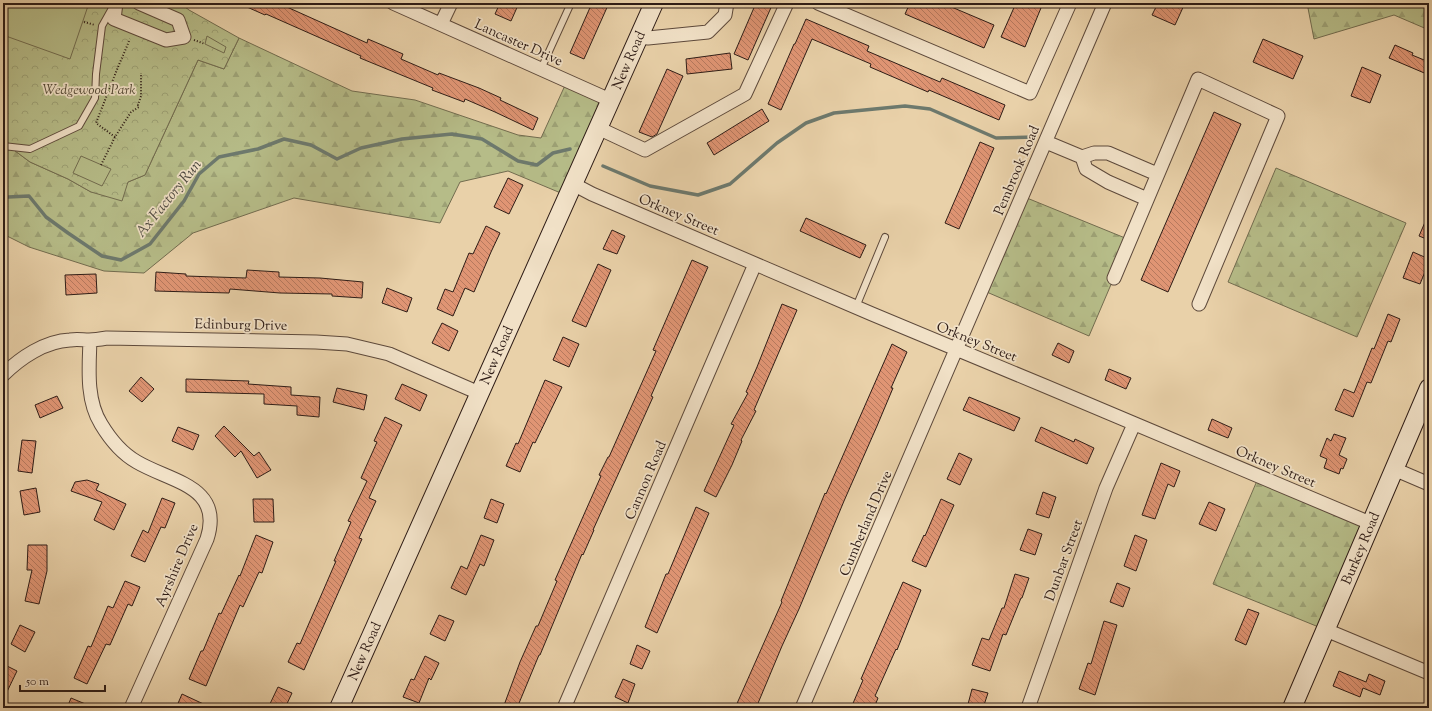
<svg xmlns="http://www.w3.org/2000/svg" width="1432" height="711" viewBox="0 0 1432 711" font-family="'Sorts Mill Goudy',serif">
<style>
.forest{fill:url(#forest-firs);stroke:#726c4f}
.park{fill:url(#park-crowns);stroke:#726c4f}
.pitch{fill:#b6bc88;stroke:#726c4f}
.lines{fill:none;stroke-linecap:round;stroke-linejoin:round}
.stream{stroke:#6d796d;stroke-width:3.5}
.building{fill:url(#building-back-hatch);stroke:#2e1c16}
.lane-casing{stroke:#5d493b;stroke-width:8}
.street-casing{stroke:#5d493b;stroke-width:15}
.secondary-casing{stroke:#2e1c16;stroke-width:20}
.path{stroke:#2e1c16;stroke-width:2;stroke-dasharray:1 2;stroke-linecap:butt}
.lane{stroke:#f1e1c7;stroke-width:6}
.street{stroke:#f1e1c7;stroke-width:13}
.secondary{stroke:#f1e1c7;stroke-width:18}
.labels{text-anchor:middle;stroke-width:3.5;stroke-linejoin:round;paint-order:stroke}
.street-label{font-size:14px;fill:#2e1c16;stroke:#f1e1c7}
.park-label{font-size:14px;font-style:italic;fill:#574c38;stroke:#f1e1c7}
.water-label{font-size:15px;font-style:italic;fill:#4e4a42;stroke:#f1e1c7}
</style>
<defs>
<pattern id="forest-firs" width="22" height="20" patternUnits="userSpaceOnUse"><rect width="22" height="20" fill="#b6bc88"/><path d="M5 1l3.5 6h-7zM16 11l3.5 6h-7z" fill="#9da175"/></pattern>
<pattern id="park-crowns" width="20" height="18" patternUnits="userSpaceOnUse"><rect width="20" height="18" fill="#b6bc88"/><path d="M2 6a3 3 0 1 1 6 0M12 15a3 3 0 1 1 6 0" fill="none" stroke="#9da175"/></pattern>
<pattern id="building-back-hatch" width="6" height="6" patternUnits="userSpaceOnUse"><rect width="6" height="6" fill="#e09574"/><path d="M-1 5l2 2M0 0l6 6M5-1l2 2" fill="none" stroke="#b6795e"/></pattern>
</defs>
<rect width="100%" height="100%" fill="#e9d1a9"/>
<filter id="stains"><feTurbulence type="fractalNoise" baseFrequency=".005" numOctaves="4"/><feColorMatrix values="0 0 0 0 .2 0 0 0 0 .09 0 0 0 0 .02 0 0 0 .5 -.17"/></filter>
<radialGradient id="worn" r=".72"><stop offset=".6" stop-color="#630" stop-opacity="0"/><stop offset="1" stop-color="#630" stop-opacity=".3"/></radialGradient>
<path class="forest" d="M1307,3H1429V30L1394,15L1314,39Z
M239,38L352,91L415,100L518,135L541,138L567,81L610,100L568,196L508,171L460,182L440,223L294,198L193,233L144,273L104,271L29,247L3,234V142L30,162L68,179L91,192L128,182L145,175L198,60L224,69Z
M1276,168L1406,223L1357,337L1228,282Z
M1022,196L1130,240L1089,336L982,290Z
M1259,476L1370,523L1326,630L1213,584Z"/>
<path class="park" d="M3,3H180L189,10L239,38L224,69L198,60L145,175L128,182L122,201L91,192L68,179L30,162L3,142Z"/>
<path class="pitch" d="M3,3H89L70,59L3,35Z
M207,36L226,47L224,53L205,44Z
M81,156L111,169L102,186L73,173Z"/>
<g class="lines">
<path class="stream" d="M603,166L650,186L698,195L730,184L777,143L806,123L834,113L905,106L930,109L996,138L1035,137
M3,195L8,197L29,196L46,217L68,233L102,256L121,260L150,244L184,201L199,174L219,157L258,149L284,139L311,145L337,159L361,148L402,139L452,134L482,139L518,161L537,165L553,153L570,149"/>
</g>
<path class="building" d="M238,3H278L367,43L368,39L403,54L401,59L438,75L439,73L479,88L501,98L500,100L538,118L533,130L495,112L465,99L464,102L432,90L433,88L360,58L361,56L318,37L266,14L265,15Z
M500,3H519L511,21L495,14Z
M592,3H609L584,59L570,53Z
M756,3H773L748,60L734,54Z
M910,3H942L994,25L984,48L905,14Z
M1016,3H1043L1025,47L1001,37Z
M1158,3H1185L1175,25L1152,15Z
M806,19L869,46L867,51L940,82L942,78L1005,105L999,120L929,90L928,92L870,67L871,64L812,39L781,110L768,104L794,44H795Z
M1263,39L1303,56L1293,79L1253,62Z
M1395,45L1413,53L1412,55L1429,62V75L1389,58Z
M730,53L732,69L687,74L686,59Z
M1362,67L1381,75L1370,103L1351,96Z
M667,69L683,76L657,134L652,137L639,132Z
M762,109L769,121L714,155L707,143Z
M1214,112L1241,124L1168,292L1141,280Z
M980,142L994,148L959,229L945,223Z
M508,178L523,185L509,214L494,207Z
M1429,213V240L1419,236Z
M806,218L866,245L860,258L800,231Z
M486,226L500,233L491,252L474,292L465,288L453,316L437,309L445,289L453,292L469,253L473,254Z
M612,230L625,236L617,254L603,249Z
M1413,252L1429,259V262L1420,284L1403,278Z
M692,260L708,267L651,396L653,397L593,530H594L583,555L582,554L540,655H539L517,708H503L520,662L536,626H538L557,581L555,580L601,476L599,475L608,457H609L656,351L653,350Z
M598,264L611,270L586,327L572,321Z
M247,270L279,272V277L320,278L363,282L362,298L332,296V294L280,293L230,289L229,293L155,291L156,272L186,274V276L246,278Z
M96,274L97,293L66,295L65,275Z
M387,288L412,298L407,312L382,303Z
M782,304L797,310L754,410L756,411L741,440L742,441L732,465L716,497L704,491L734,425L731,424L748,393L746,392L757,367Z
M1388,314L1400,319L1391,342L1388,341L1371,383L1367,382L1353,417L1335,410L1344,389L1354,393L1372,348L1374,349Z
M442,323L458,331L449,351L432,343Z
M563,337L579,344L569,367L553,360Z
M1058,343L1074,351L1069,363L1052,355Z
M892,344L907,352L891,388H893L877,426L844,501L799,609L782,646L756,708H735L782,602L781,601L825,493L826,494Z
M1109,369L1131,378L1126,389L1105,380Z
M141,377L154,389L142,402L129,391Z
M186,379L249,381L248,384L291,387V395L320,397L319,417L297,415V406L264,404V394L186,392Z
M545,380L562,387L535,443L533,442L520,472L506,466L516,443L518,444Z
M402,384L427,395L420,411L395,399Z
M337,388L367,395L364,410L333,402Z
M57,396L63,408L40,418L35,405Z
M969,397L1020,418L1014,431L963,410Z
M385,417L402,425L369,498L376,501L359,538L362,539L304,670L288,662L297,643L300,644L336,561H334L351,522L348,521L367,481L361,478L377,442L374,441Z
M1212,419L1232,428L1228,438L1208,430Z
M224,426L254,456L259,452L271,470L257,478L241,451L235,457L215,436Z
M178,427L199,435L193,450L172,441Z
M1041,427L1074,442L1075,439L1094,448L1087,464L1035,441Z
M1334,434L1346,438L1339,455L1347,459L1343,469L1341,468L1339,474L1324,468L1327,459L1320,456L1327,438L1331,441Z
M22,440L36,441L32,473L18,471Z
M959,453L972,459L960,485L947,479Z
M1161,463L1180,471L1174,487L1168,484L1155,519L1142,515Z
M87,480L99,484L96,490L126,504L114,530L94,520L102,502L71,491L75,482Z
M36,488L40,512L24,515L20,491Z
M1043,492L1056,497L1049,518L1036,514Z
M162,498L175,503L165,528L161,527L145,562L131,556L143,530L148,533Z
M253,499H273L274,522H254Z
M491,499L504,504L497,523L484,518Z
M941,499L954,505L926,567L912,561L924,535L925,536Z
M1209,502L1225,509L1216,531L1199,524Z
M696,507L709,513L657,633L645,627L666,574H668Z
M1028,529L1042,534L1035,555L1020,550Z
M256,535L273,542L262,573L259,572L243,607L240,605L206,686L189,679L201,651H203L219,613L221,614L239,575L240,576Z
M481,535L494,540L484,566L480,564L466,595L451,588L461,566L467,569Z
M1135,535L1147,540L1136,571L1124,566Z
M28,545H47V571L39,604L25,601L32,570H27Z
M1015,574L1029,578L1022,598H1021L1006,635L1003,634L990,671L972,665L982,638L989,640L1002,608H1004Z
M125,581L140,587L132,606L128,604L110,645L106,644L87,684L74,678L88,646L91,647L108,606L113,608Z
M903,582L921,590L897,650L896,649L875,696L878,698L874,708H851L863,680L861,679Z
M1117,583L1130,588L1123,607L1110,602Z
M1248,609L1259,613L1246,645L1235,640Z
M439,615L454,621L445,641L430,634Z
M1104,621L1117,625L1095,695L1079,689L1088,663L1091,664Z
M20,625L35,632L25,652L11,644Z
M637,645L650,651L642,669L630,664Z
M425,656L439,663L431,680L429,678L419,703L403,697L411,679L414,680Z
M3,664L17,671L3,700Z
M1339,671L1366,682L1369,674L1385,681L1380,695L1363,688L1360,697L1333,686Z
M623,679L635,684L628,703L615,697Z
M278,687L292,693L285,708H268Z
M972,689L988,693L983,708H967Z
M182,694L212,708H176Z
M71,698L95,708H67Z"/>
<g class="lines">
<defs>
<path id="lane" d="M541,69L571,3
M3,146L30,149L79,126L95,98L96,74L102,26L111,10
M856,307L885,237"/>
<path id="street" d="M116,3L114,19L166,40L184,37L178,20L139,3
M393,3L610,100
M818,3L1030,93L1070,3
M441,24L451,3
M639,37L648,38L708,32L725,15L727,3
M598,128L645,150L745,94L787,3
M1046,142L1082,157L1094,153H1108L1157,174
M1082,157L1086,169L1108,182L1147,199
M573,184L592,194L872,314L1045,386L1370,523
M1114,278L1198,79L1278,116L1199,304
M90,340C89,368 86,400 101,424C110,439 121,453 137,462C171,482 224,486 207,539L131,708
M3,375C20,358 45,341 70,340C77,339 83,340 89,340C95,340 101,339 107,338L316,342L347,344L389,354L479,393
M1394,469L1429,484
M1326,630L1429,673
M564,708L755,264
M802,708L1105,3
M1028,708L1106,488L1134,424"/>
<path id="secondary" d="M339,708L654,3
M1292,708L1429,388"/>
</defs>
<use href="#lane" class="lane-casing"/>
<use href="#street" class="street-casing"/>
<use href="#secondary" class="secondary-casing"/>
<path class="path" d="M84,22L95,25
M194,40L205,44
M115,137L96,123L118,67L130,39
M101,165L115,137L131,112L139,107L138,105L141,96V73"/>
<use href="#lane" class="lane"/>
<use href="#street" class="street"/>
<use href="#secondary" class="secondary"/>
</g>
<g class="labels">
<g class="street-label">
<text transform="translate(519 42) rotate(24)" y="5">Lancaster Drive</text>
<text transform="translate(628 60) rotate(-66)" y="5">New Road</text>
<text transform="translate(1016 170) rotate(-67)" y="5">Pembrook Road</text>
<text transform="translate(679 214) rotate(23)" y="5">Orkney Street</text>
<text transform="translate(241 324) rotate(1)" y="5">Edinburg Drive</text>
<text transform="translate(977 341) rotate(22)" y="5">Orkney Street</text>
<text transform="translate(496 355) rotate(-66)" y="5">New Road</text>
<text transform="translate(1276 466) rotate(23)" y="5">Orkney Street</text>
<text transform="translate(645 480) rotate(-67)" y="5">Cannon Road</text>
<text transform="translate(865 523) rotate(-67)" y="5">Cumberland Drive</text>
<text transform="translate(1360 548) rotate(-67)" y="5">Burkey Road</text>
<text transform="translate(1063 560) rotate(-70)" y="5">Dunbar Street</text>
<text transform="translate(176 565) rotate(-67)" y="5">Ayrshire Drive</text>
<text transform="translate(364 651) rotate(-66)" y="5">New Road</text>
</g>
<g class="park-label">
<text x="89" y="94">Wedgewood Park</text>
</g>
<g class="water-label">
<text transform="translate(168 198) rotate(-51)" y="5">Ax Factory Run</text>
</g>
</g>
<rect width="1432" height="711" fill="none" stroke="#e9d1a9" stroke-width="16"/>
<rect x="4" y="4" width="1424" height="703" fill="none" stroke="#2e1c16" stroke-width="2"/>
<rect x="8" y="8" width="1416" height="695" fill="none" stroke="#2e1c16"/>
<path d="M20 685v6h85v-6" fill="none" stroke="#2e1c16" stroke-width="2"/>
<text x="26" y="685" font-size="12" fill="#2e1c16" stroke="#f1e1c7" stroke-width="3" paint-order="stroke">50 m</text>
<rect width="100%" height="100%" filter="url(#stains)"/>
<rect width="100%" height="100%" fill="url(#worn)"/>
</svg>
